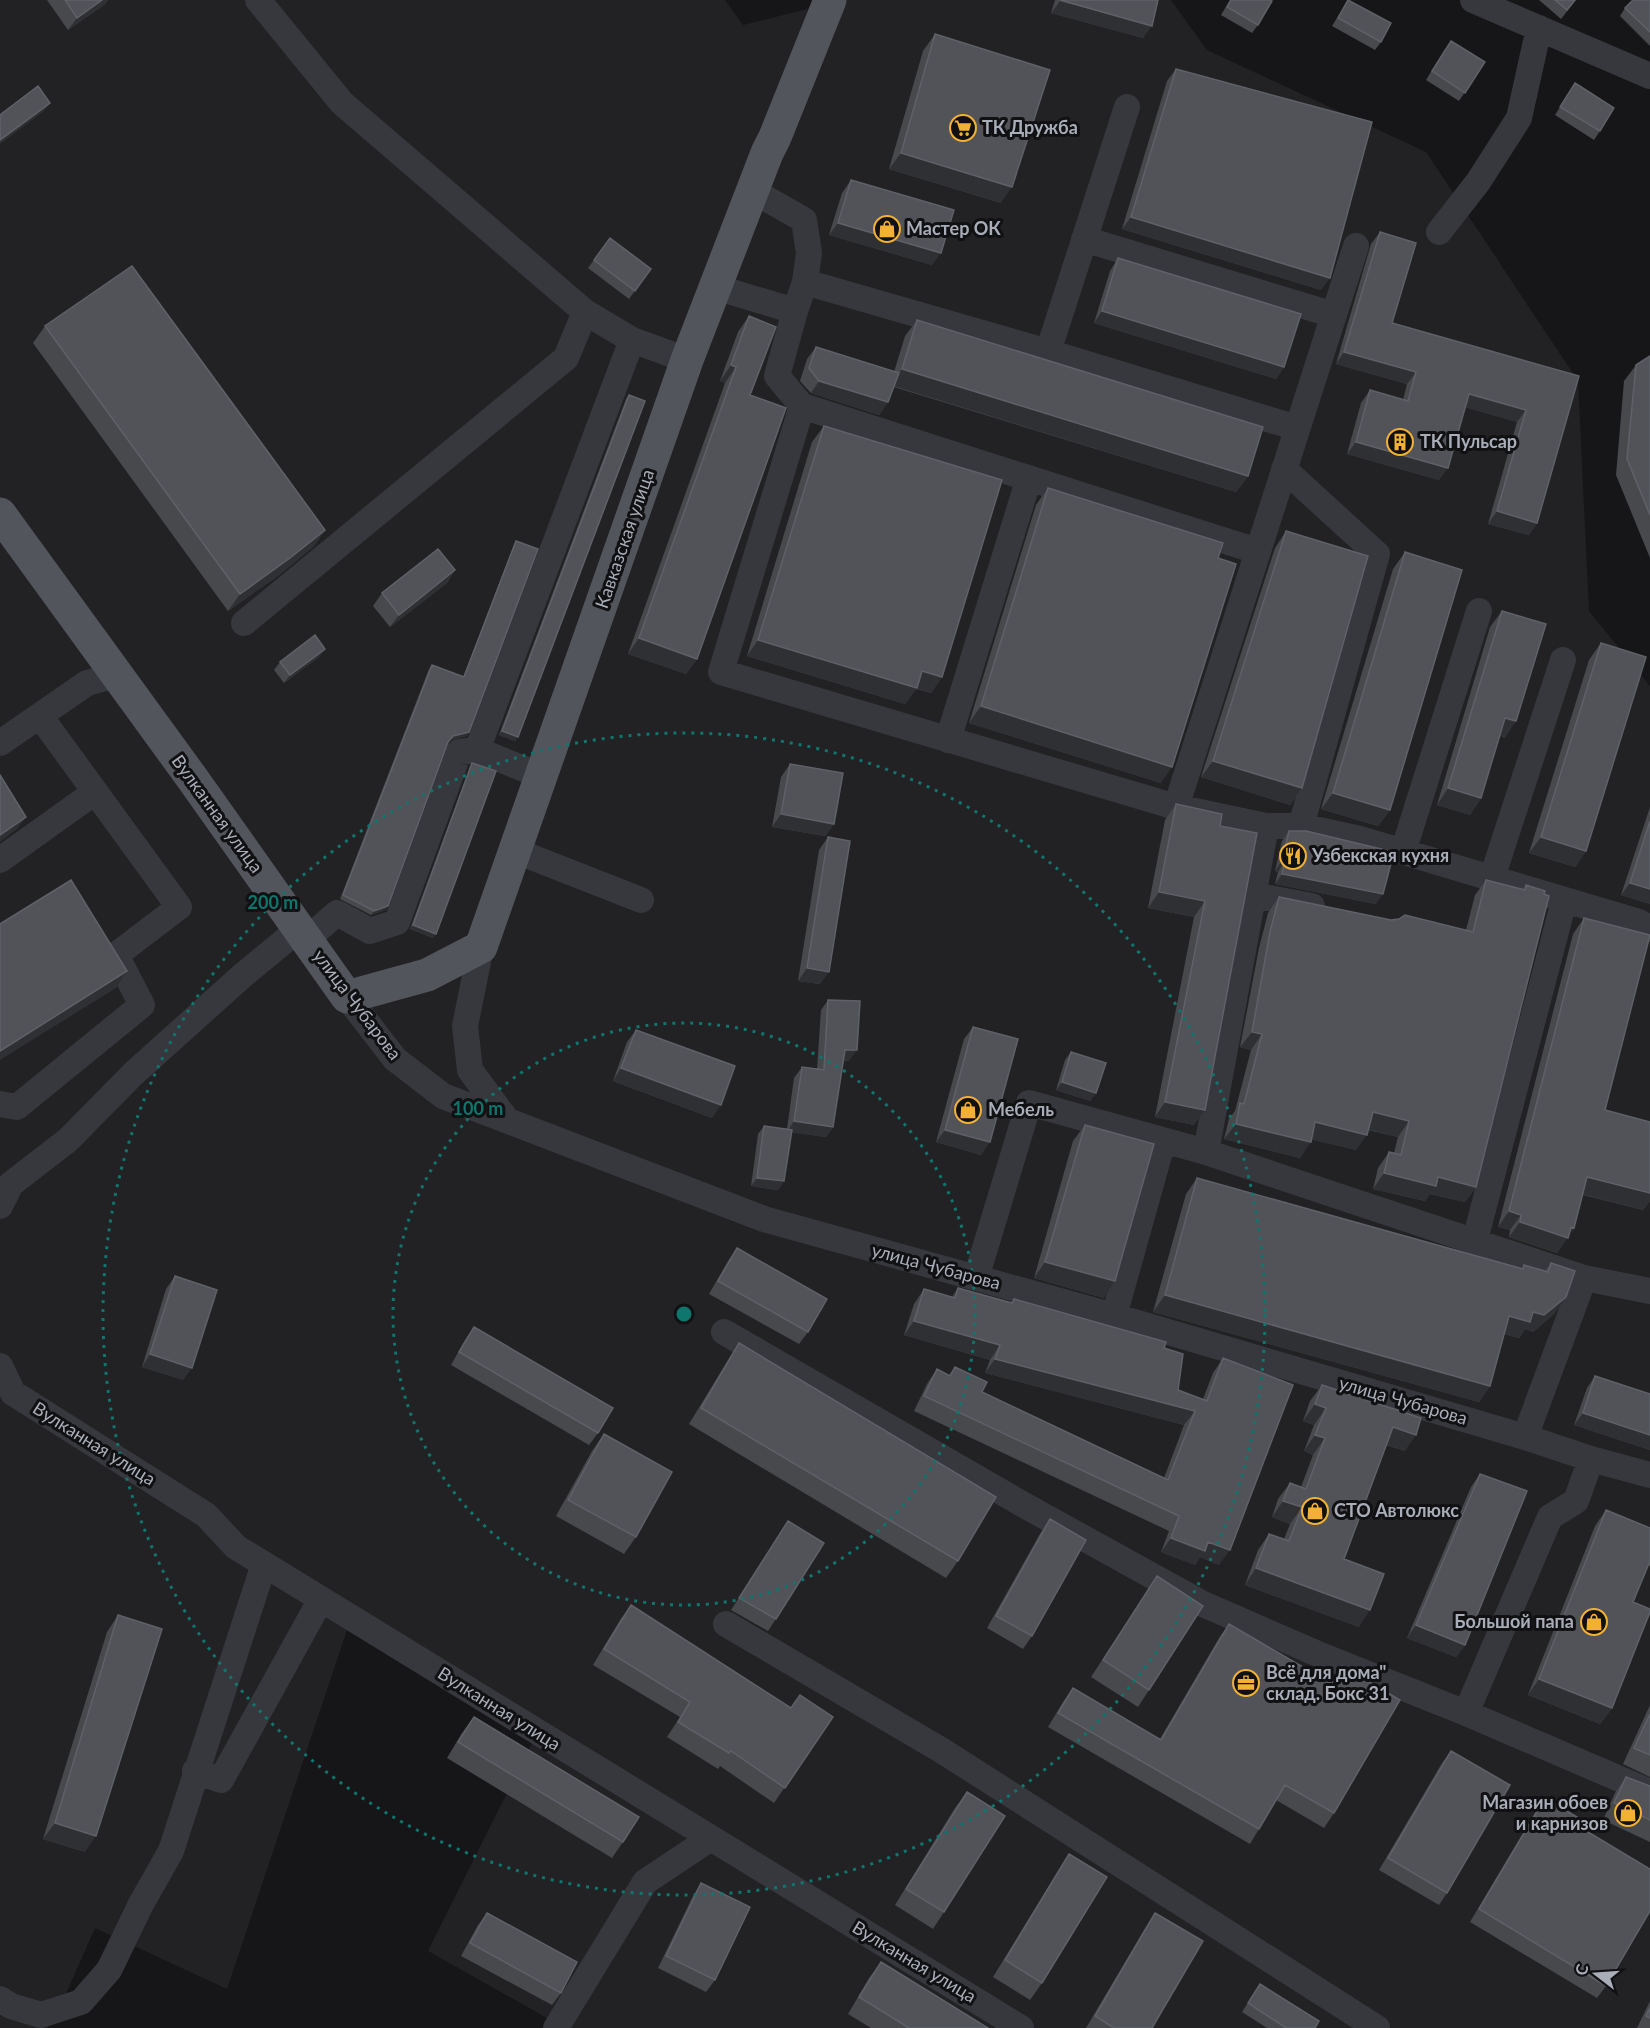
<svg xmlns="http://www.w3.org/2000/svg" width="1650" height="2028" viewBox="0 0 1650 2028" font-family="Lato,sans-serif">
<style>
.built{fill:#222225}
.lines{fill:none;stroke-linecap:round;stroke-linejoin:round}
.minor{stroke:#37383d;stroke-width:26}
.major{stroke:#53555c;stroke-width:33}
.wall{fill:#47494d}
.shaded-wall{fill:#2f3033}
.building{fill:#525359;stroke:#5f6168;stroke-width:1.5}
.ring{fill:none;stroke:#0f766e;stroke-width:3;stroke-dasharray:3 6}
.labels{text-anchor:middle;stroke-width:6;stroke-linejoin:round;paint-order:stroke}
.poi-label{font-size:18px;font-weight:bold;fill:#a8adb8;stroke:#111113;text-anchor:start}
.street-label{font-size:18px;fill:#a8adb8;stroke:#111113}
.centre{fill:#0f766e;stroke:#111113;stroke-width:3}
.ring-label{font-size:18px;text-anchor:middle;font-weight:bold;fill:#0f766e;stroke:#111113;stroke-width:6;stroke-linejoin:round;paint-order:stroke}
</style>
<rect width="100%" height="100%" fill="#161618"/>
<path class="built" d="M0,0H725L743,25L843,0H1171L1207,50L1426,152L1578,381L1589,611L1650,686V2028H552L554,2022L428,1951L532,1743L347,1630L227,1989L95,1928L56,2016L47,2028H0Z"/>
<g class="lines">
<path class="minor" d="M258,0L342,103L585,312L632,340L687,360
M1473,0L1650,76
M753,191L804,220L809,253L805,282
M1439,232L1478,182L1519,118L1539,28
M1084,239L1334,315
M1356,246L1176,807L1266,826H1301L1360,839L1639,922L1650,929
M715,287L795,311L777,376L802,406L1257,551
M795,311L805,282L1048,352L1297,428
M1048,352L1127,107
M802,406L721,672L1176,807
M1284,469L1377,554L1301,826
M244,623L566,358L585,312
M948,740L1029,478
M0,743L87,683L116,675
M477,750L542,776
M1266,826L1206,1152L1584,1278L1650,1291
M516,851L641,900
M1403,852L1479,611
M0,860L95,792
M1492,878L1563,660
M1253,895L1312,906
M307,939L337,913L370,931L397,922L459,752L477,750L632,340
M481,947L465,1026L470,1070L506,1119
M347,997L395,1059L443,1096L764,1219L1114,1316L1525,1437L1591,1459L1650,1475
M0,1104L17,1107L142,1005L116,955L179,907L40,716
M0,1206L11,1184L68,1140L133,1074L242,976L299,929
M1475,1240L1564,901
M976,1278L1029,1103L1206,1152
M1114,1316L1163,1141
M724,1332L1024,1505L1203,1604L1318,1654L1466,1713L1650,1792
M0,1366L13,1393L206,1515L236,1547L1021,2028
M1525,1437L1584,1278
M726,1624L941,1750L1377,2028
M1466,1713L1550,1517L1576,1501L1591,1459
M195,1771L221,1780L321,1599
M0,1999L11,2006L41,2015L81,2002L109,1970L141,1904L171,1851L264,1564
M556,2028L645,1882L711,1838"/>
<path class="major" d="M0,514L192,778L347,997L427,975L481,947L687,360L767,153L775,137L830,0"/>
</g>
<path class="wall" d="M47,0H108L104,5L68,30Z
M1055,0H1158L1143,38L1051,13Z
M1230,0H1271L1258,25L1252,33L1221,15Z
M1348,0L1381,42L1375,50L1332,26Z
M1539,0H1576L1561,19Z
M1650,0V46L1620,16L1625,8Z
M935,34L1001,203L889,169L923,51Z
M1445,49L1485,62L1459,101L1426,80Z
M1176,69L1321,290L1122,229L1167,81Z
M1575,83L1600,131L1594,140L1555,115Z
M851,180L932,265L829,235L842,193Z
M1380,232L1392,323L1579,376L1537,523L1529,535L1488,524L1517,422L1465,407L1439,480L1347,454L1361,403L1370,390L1403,400L1407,384L1336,364L1371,244Z
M1118,258L1284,367L1276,379L1094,323L1110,271Z
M594,260L651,269L629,299L588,268Z
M749,316L750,395L697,659L686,674L628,654L725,383L720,381L738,332Z
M917,320L1248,476L1236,492L894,387L888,402L879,415L811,393L800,381L807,359L816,347L894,372L905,336Z
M45,326L325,530L314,546L279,575L228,611L33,343Z
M1650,356V558L1616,475L1624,381L1636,365Z
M629,395L515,741L499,735L626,399Z
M824,426L942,677L931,693L916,689L905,704L747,656L812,442Z
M1048,488L1218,558L1161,783L969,723L1036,505Z
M1286,531L1302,788L1290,805L1201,777L1275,548Z
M516,541L469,732L466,736L450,740L448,743L388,906L385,910L371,915L340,899L429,669L432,665L463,677L514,545Z
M1405,552L1390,810L1378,826L1321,809L1393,569Z
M455,570L447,583L390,627L373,606L382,593Z
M1502,611L1505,738L1500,736L1481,798L1470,815L1437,805L1490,627Z
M1601,643L1586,851L1575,867L1529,853L1589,660Z
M319,657L284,683L274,670L280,662Z
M472,763L433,938L410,929L470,767Z
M790,764L834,824L825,836L772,827L781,777Z
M1176,804L1220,826L1194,1125L1155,1117L1194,917L1148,908L1165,820Z
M1650,807V904L1621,895Z
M1289,831L1376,904L1275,884L1278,872L1275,871L1282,841Z
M828,837L820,984L798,981L819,850Z
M1486,880L1523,889L1526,885L1476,1187L1465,1202L1430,1194L1425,1201L1373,1189L1378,1168L1389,1152L1394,1153L1398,1137L1368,1130L1356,1150L1311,1139L1300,1158L1224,1139L1229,1119L1235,1111L1251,1050L1240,1047L1259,948L1268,913L1279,897L1391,920L1466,930L1475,895Z
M1584,918L1605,1110L1650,1122V1201L1643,1210L1583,1195L1574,1228L1557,1253L1509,1237L1510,1230L1498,1227L1573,934Z
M828,1000L849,1061H843L833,1127L826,1137L791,1132L784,1181L778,1190L751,1186L758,1134L764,1126L787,1129L794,1078L802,1067L817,1069L821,1010Z
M973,1027L981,1155L936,1142L964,1039Z
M636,1030L712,1118L613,1081L627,1042Z
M1071,1052L1096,1093L1090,1101L1056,1090L1065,1060Z
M1085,1125L1104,1298L1034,1278L1073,1141Z
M1197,1178L1522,1268L1524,1265L1545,1271L1551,1263L1555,1313L1533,1332L1525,1329L1519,1338L1504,1334L1490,1386L1479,1402L1153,1312L1186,1194Z
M737,1248L808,1332L799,1344L709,1294L728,1261Z
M175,1276L183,1380L142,1367L166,1289Z
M958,1288L1011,1303L1014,1299L1164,1348L1178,1390L1203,1399L1213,1373L1223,1358L1219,1565L1200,1557L1195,1565L1161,1552L1169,1531L914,1411L927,1384L937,1369L949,1375L955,1367L982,1392L1164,1478L1184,1425L985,1373L990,1360L904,1335L914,1304L924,1289L952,1297Z
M474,1327L598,1433L589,1445L451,1365L465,1340Z
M739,1343L958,1561L946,1578L689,1424L728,1360Z
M1595,1376L1650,1394V1450L1574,1425L1587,1388Z
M1322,1385L1405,1451L1386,1445L1344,1559L1359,1627L1245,1585L1258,1550L1269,1534L1284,1539L1290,1524L1272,1517L1278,1499L1290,1483L1301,1487L1313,1455L1304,1451L1314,1425L1303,1421L1310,1401Z
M604,1434L636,1537L624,1554L556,1516L592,1451Z
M1480,1474L1465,1645L1456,1657L1407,1638L1471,1487Z
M1606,1510L1650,1528V1566L1648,1565L1633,1602L1612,1708L1600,1724L1528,1695L1595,1526Z
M1050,1519L1032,1636L1023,1649L987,1628L1041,1532Z
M788,1521L776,1619L768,1631L731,1610Z
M1157,1576L1149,1690L1138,1707L1091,1677Z
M631,1605L791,1708L833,1717L774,1803L720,1766L718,1769L667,1737L680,1717L593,1665L620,1620Z
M118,1615L85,1852L43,1839L107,1632Z
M1229,1624L1331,1683L1342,1666L1334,1813L1324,1828L1276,1800L1259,1829L1250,1844L1048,1727L1063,1702L1073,1688L1160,1739L1219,1638Z
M1650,1705V1777L1623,1764Z
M474,1717L623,1842L612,1858L447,1758L462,1733Z
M1451,1751L1447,1893L1439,1905L1379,1870L1442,1763Z
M1626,1777L1650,1786V1842L1603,1820L1615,1793Z
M967,1792L944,1912L933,1929L895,1905L955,1808Z
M1545,1798L1588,1832L1606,1986L1597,1998L1470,1922L1536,1811Z
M1069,1854L1042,1983L1030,2000L993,1977L1058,1871Z
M701,1883L715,1980L706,1992L658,1968L693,1896Z
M487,1913L561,1993L552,2005L461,1956L478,1925Z
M1155,1913L1152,2028H1086L1144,1930Z
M881,1962L988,2028H871L848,2014L869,1978Z
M1260,1984L1315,2028H1267L1242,2012Z
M1650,2001V2028H1637Z"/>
<path class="shaded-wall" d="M102,0H108L104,5L68,30L77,18Z
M1060,1L1152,26L1143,38L1051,13Z
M50,103L44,111L0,144V140Z
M901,153L1012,187L1001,203L889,169Z
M1131,217L1330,278L1321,290L1122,229Z
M838,223L941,253L932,265L829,235Z
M1102,311L1284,367L1276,379L1094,323Z
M1344,352L1416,372L1407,384L1336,364Z
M731,365L736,367L725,383L720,381Z
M902,369L1248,476L1236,492L890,385Z
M819,381L888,402L879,415L811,393Z
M1469,394L1526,410L1517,422L1460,406Z
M1356,442L1448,468L1439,480L1347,454Z
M1497,511L1537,523L1529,535L1488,524Z
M325,530L314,546L279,575L228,611L240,594Z
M455,570L447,583L390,627L399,615Z
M639,638L697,659L686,674L628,654Z
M758,640L922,671L942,677L931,693L916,689L905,704L747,656Z
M325,649L319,657L284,683L290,675Z
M981,706L1172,767L1161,783L969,723Z
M1505,718L1516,721L1505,738L1494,734Z
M502,731L518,737L515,741L499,735Z
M469,732L466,736L450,740L453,736Z
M1213,761L1302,788L1290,805L1201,777Z
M1448,788L1481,798L1470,815L1437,805Z
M1333,793L1390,810L1378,826L1321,809Z
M781,814L834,824L825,836L772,827Z
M26,817L17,829L0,842V835Z
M1541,837L1586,851L1575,867L1529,853Z
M1282,861H1285L1278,872L1275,871Z
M1282,874L1383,894L1376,904L1275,884Z
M1630,883L1650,889V904L1621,895Z
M1159,892L1205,901L1194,917L1148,908Z
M388,906L385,910L371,915L374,911Z
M413,925L436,934L433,938L410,929Z
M807,968L829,972L820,984L798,981Z
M127,971L116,988L0,1060V1051Z
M1252,1032L1262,1034L1251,1050L1240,1047Z
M845,1050H857L849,1061L837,1060Z
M621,1068L721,1105L712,1118L613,1081Z
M1062,1082L1096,1093L1090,1101L1056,1090Z
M1165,1102L1205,1110L1194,1125L1155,1117Z
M1373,1112L1409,1121L1398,1137L1362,1128Z
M794,1121L833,1127L826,1137L787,1132Z
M1315,1122L1367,1135L1356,1150L1304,1138Z
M1236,1124L1311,1142L1300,1158L1224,1139Z
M945,1130L990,1142L981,1155L936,1142Z
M1384,1173L1438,1177L1476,1187L1465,1202L1430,1194L1425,1201L1373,1189Z
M1587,1177L1650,1193V1201L1643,1210L1577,1193Z
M757,1178L784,1181L778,1190L751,1186Z
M1509,1211L1521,1215L1510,1230L1498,1227Z
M1520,1222L1571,1227L1574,1228L1557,1253L1509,1237Z
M1045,1262L1115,1281L1104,1298L1034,1278Z
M1165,1295L1490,1386L1479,1402L1153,1312Z
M1566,1297L1555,1313L1533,1332L1525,1329L1519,1338L1498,1333L1509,1316L1533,1312Z
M914,1321L1000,1345L990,1360L904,1335Z
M150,1354L192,1368L183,1380L142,1367Z
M995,1359L1195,1411L1184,1425L985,1373Z
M1315,1404L1326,1408L1314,1425L1303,1421Z
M1583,1413L1650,1435V1450L1574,1425Z
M1393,1427L1416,1435L1405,1451L1381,1443Z
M1315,1435L1325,1438L1313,1455L1304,1451Z
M1283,1501L1302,1507L1290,1524L1272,1517Z
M1171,1538L1208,1542L1230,1550L1219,1565L1200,1557L1195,1565L1161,1552Z
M1256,1568L1370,1610L1359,1627L1245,1585Z
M1416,1625L1465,1645L1456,1657L1407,1638Z
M1539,1679L1612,1708L1600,1724L1528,1695Z
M55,1823L96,1836L85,1852L43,1839Z"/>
<path class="building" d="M65,0H102L77,18Z
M1060,0H1158L1152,26Z
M1231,0H1271L1272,1L1258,25L1227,7Z
M1348,0L1391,23L1381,42L1338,18Z
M1555,0H1575L1567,10Z
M1633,0H1650V32L1625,8Z
M935,34L1050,70L1012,187L901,153Z
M1451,41L1485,62L1465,93L1432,71Z
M1176,69L1372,122L1330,278L1131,217Z
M1575,83L1614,108L1600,131L1560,107Z
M38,86L50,103L0,140V115Z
M851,180L954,210L941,253L838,223Z
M1380,232L1416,243L1392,323L1579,376L1537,523L1497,511L1526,410L1469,394L1448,468L1356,442L1370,390L1408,401L1416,372L1344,352Z
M610,238L651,269L635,291L594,260Z
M1118,258L1301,314L1284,367L1102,311Z
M132,266L325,530L290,558L240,594L45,326Z
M749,316L776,327L750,395L786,408L697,659L639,638L736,367L731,365Z
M917,320L1263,427L1248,476L902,369Z
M816,347L899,373L888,402L819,381L809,368Z
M1650,356V515L1627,459L1636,365Z
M629,395L645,401L518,737L502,731Z
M824,426L1002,480L942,677L922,671L917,688L758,640Z
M1048,488L1223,543L1218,558L1236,564L1172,767L981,706Z
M1286,531L1368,556L1302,788L1213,761Z
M516,541L538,549L469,732L453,736L448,742L388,906L374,911L343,895L432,665L464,677Z
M438,549L455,570L399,615L382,593Z
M1405,552L1462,570L1390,810L1333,793Z
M1502,611L1546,624L1516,721L1505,718L1481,798L1448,788Z
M315,635L325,649L290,675L280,662Z
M1601,643L1646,657L1586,851L1541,837Z
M472,763L496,771L436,934L413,925Z
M790,764L843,773L834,824L781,814Z
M0,775L26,817L0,835Z
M1176,804L1222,814L1220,826L1257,833L1205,1110L1165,1102L1205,901L1159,892Z
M1650,821V889L1630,883Z
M1289,831H1306L1394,852L1383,894L1282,874L1285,861H1282Z
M828,837L850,841L829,972L807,968Z
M71,880L127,971L0,1051V924Z
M1486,880L1525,890L1526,885L1545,891L1544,894L1549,896L1476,1187L1438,1177L1436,1186L1384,1173L1389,1152L1401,1155L1409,1121L1373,1112L1367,1135L1315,1122L1311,1142L1236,1124L1240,1103L1244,1104L1262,1034L1252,1032L1270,932L1279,897L1391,920L1399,919L1405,915L1473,932Z
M1584,918L1650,935L1605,1110L1650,1122V1193L1587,1177L1574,1228L1571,1227L1568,1238L1520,1222L1521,1215L1509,1211Z
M828,1000L860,1001L857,1050H845L833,1127L794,1121L802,1067L824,1070Z
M973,1027L1018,1039L990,1142L945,1130Z
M636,1030L735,1066L721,1105L621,1068Z
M1071,1052L1106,1063L1096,1093L1062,1082Z
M1085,1125L1154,1144L1115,1281L1045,1262Z
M764,1126L792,1130L784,1181L757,1178Z
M1197,1178L1523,1269L1524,1265L1548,1272L1551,1263L1575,1271L1566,1297L1544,1315L1533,1312L1530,1322L1509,1316L1490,1386L1165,1295Z
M737,1248L827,1299L808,1332L718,1281Z
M175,1276L217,1290L192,1368L150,1354Z
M958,1288L1012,1303L1014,1299L1166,1342L1164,1348L1183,1354L1178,1390L1207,1401L1223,1358L1293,1385L1230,1550L1208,1542L1205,1551L1171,1538L1179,1516L924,1396L937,1369L950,1376L955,1367L987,1382L982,1392L1168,1480L1195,1411L995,1359L1000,1345L914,1321L924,1289L955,1298Z
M474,1327L613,1408L598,1433L459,1352Z
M739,1343L996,1497L958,1561L701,1408Z
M1595,1376L1650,1394V1435L1583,1413Z
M1322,1385L1421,1418L1416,1435L1393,1427L1344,1559L1384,1574L1370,1610L1256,1568L1269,1534L1289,1541L1302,1507L1283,1501L1290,1483L1306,1489L1325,1438L1315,1435L1326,1408L1315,1404Z
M604,1434L672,1472L636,1537L568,1500Z
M1480,1474L1527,1491L1465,1645L1416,1625Z
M1606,1510L1650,1528V1561L1633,1602L1650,1609V1612L1612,1708L1539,1679Z
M1050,1519L1086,1540L1032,1636L996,1616Z
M788,1521L824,1543L776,1619L739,1598Z
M1157,1576L1203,1606L1149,1690L1103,1660Z
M631,1605L791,1708L800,1695L833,1717L785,1788L731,1751L729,1753L678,1722L690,1702L604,1649Z
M118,1615L162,1629L96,1836L55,1823Z
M1229,1624L1332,1684L1342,1666L1400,1700L1334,1813L1285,1785L1259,1829L1058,1713L1073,1688L1161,1740Z
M1650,1714V1755L1634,1748Z
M474,1717L639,1817L623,1842L458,1742Z
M1451,1751L1510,1785L1447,1893L1388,1858Z
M1626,1777L1650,1786V1820L1614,1803Z
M967,1792L1005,1816L944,1912L906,1889Z
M1545,1798L1592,1826L1588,1832L1650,1869V1911L1606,1986L1479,1909Z
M1069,1854L1107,1877L1042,1983L1005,1960Z
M701,1883L750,1907L715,1980L666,1956Z
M487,1913L577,1962L561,1993L470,1943Z
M1155,1913L1203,1941L1152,2028H1114L1095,2016Z
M881,1962L988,2028H909L859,1997Z
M1260,1984L1319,2021L1315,2028H1286L1248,2003Z
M1650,2008V2018L1646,2016Z"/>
<g class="ring">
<circle cx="684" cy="1314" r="291"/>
<circle cx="684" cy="1314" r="581"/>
</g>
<defs>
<symbol id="supermarket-ring" viewBox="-11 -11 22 22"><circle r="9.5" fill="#111113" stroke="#f2b134" stroke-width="1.5"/><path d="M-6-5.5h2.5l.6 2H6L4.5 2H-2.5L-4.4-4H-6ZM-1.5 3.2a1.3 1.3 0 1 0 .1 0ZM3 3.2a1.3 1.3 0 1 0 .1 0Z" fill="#f2b134"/></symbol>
<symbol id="shop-ring" viewBox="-11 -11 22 22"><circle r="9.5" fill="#111113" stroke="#f2b134" stroke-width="1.5"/><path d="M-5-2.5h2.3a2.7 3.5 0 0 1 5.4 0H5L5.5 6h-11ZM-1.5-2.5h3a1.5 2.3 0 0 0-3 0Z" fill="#f2b134"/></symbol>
<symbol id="building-ring" viewBox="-11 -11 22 22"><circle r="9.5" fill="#111113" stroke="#f2b134" stroke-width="1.5"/><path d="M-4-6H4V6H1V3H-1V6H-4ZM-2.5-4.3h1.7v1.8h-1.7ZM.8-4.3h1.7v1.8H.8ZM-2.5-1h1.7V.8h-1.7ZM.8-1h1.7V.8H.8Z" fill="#f2b134"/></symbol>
<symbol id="restaurant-ring" viewBox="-11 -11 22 22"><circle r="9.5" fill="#111113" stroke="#f2b134" stroke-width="1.5"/><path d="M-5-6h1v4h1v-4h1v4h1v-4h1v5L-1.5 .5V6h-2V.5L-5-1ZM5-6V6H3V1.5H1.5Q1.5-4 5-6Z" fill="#f2b134"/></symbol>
<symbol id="office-ring" viewBox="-11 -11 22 22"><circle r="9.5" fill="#111113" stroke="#f2b134" stroke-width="1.5"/><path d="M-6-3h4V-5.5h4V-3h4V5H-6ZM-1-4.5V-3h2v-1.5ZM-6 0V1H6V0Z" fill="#f2b134"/></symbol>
</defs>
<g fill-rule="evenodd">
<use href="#supermarket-ring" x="948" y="113" width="30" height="30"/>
<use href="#shop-ring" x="872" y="214" width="30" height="30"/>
<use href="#building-ring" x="1385" y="427" width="30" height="30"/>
<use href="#restaurant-ring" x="1278" y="841" width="30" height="30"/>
<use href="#shop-ring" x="953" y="1095" width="30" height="30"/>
<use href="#shop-ring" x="1300" y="1496" width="30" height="30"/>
<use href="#shop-ring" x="1579" y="1607" width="30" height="30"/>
<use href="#office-ring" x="1231" y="1668" width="30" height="30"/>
<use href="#shop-ring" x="1613" y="1798" width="30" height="30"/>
</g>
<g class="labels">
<g class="poi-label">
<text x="982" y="134">ТК Дружба</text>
<text x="906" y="235">Мастер ОК</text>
<text x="1420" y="448">ТК Пульсар</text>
<text x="1312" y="862">Узбекская кухня</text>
<text x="988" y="1116">Мебель</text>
<text x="1334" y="1517">СТО Автолюкс</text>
<text x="1574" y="1628" text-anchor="end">Большой папа</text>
<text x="1266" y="1679">Всё для дома"<tspan x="1266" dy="21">склад. Бокс 31</tspan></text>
<text x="1608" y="1809" text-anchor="end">Магазин обоев<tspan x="1608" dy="21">и карнизов</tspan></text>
</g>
<g class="street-label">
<text transform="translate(625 539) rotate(-71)" y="6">Кавказская улица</text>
<text transform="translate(217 814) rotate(54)" y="6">Вулканная улица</text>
<text transform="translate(357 1005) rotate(53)" y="6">улица Чубарова</text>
<text transform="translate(936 1267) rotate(15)" y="6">улица Чубарова</text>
<text transform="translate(1403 1401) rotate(16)" y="6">улица Чубарова</text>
<text transform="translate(94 1444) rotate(32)" y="6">Вулканная улица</text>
<text transform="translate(499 1709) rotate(32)" y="6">Вулканная улица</text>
<text transform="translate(914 1962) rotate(31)" y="6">Вулканная улица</text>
</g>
</g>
<circle cx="684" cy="1314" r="9" class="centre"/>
<g class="ring-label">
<text x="273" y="909">200 m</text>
<text x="478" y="1115">100 m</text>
</g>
<g transform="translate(1596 1974) rotate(287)" stroke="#111113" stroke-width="4.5" paint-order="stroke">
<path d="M0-4.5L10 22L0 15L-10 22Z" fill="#a8adb8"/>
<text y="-9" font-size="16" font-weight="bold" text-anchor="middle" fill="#a8adb8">С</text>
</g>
</svg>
